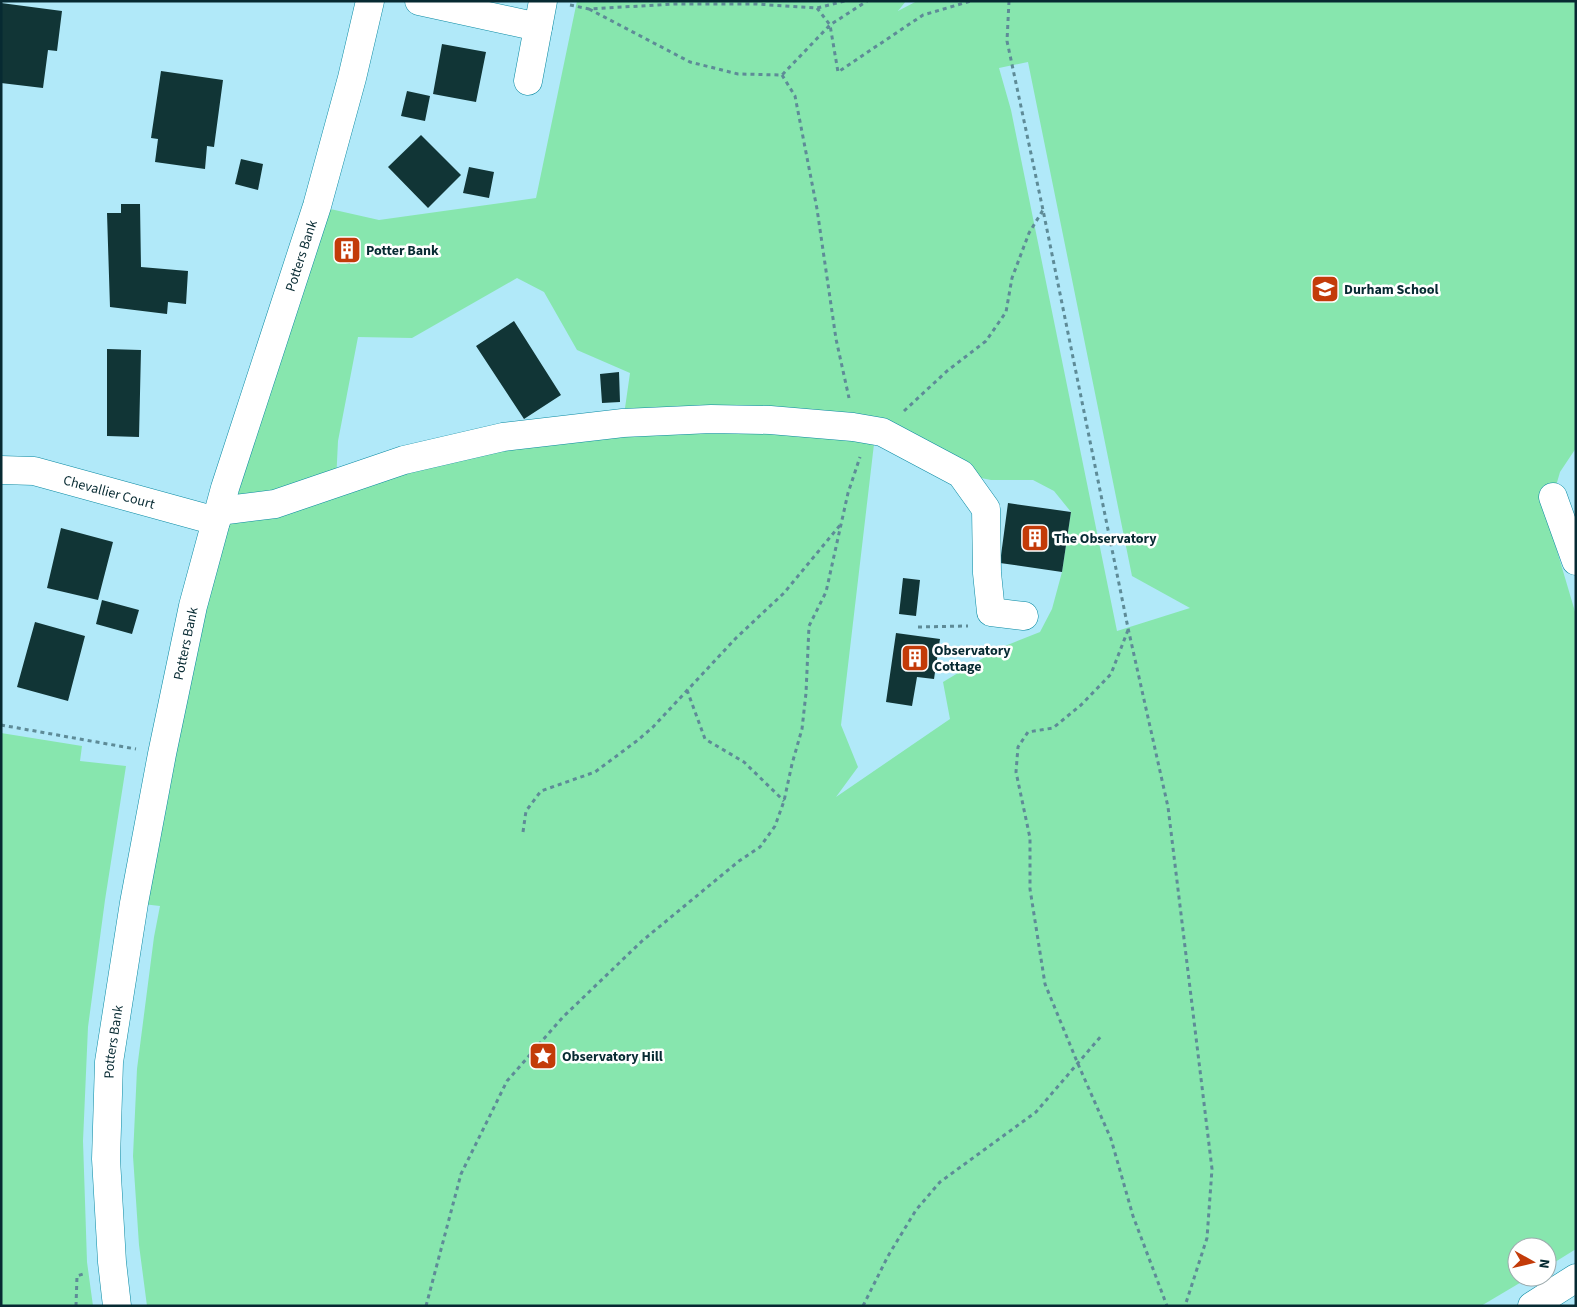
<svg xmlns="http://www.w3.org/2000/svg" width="1577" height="1307" viewBox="0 0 1577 1307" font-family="'Source Sans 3',sans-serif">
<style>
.green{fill:#87e6ae;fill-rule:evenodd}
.building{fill:#113536}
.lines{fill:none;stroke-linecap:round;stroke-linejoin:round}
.minor-casing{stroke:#0989a2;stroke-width:29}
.path{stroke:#5e8b97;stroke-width:3;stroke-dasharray:4 4;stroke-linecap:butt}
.minor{stroke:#fff;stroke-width:28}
.labels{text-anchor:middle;stroke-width:5;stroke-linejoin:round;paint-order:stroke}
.poi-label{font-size:14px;font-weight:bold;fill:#072a32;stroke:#fff;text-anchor:start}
.street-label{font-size:14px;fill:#072a32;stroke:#fff}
</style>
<rect width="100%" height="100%" fill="#b1e9f9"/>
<path class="green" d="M577,1H906L898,11L917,1H1576V448L1560,472L1547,517L1576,615V1249L1547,1267V1247H1517V1277H1530L1481,1306H147L139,1245L133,1156L137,1069L154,937L160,906L134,903L177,677L317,206L379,220L536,198ZM1028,62L1132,576L1190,608L1117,631L1011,110L999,68ZM517,278L544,292L577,350L630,373L623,422L336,482L338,441L358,337L412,338ZM898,440L961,474L991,480H1033L1054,491L1071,512L1062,572L1052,609L1040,632L1000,648L943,682L950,719L836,797L858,767L841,725L874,444Z
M1,733L82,746L80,761L126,766L105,900L88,1027L83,1141L87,1262L93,1306H1Z"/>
<path class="building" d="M1,3L62,11L57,51L48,50L43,88L1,83Z
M442,44L486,52L476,102L433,94Z
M161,71L223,80L214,147L207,146L205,169L155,162L158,139L151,138Z
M407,91L430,96L425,121L401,116Z
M421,135L461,175L428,208L388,167Z
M241,159L263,164L258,190L235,184Z
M469,167L494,172L489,198L463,193Z
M121,204H140L141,267L188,271L186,304L168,302L167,314L110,307L107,213H121Z
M341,242L355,246L350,264L341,262L343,255L338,254Z
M514,321L561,395L524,419L476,346Z
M107,349L141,350L139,437L107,436Z
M619,372L620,402L602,403L600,374Z
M1008,503L1071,512L1062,572L1000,563Z
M61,528L113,542L98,600L47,588Z
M903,578L920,580L916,616L899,614Z
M102,600L139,610L132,634L96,624Z
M35,622L85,636L68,701L17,687Z
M896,633L940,639L934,679L917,677L912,706L886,702Z"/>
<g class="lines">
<defs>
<g id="minor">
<path d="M419,1L538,27"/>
<path d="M528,81L543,1"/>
<path id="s1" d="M1,470L34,471L216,521"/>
<path d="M1553,497L1576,561"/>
<path d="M219,511L275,504L404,460L503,437L623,423L711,419L770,420L853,427L882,432L961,474L986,509L987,573L991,612L1024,616"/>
<path id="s2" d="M117,1306L112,1262L106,1159L109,1062L134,903L162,754L193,606L225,488L317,206L352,78L370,1"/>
<path d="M1532,1306L1576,1278"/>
</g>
</defs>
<use href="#minor" class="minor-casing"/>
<path class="path" d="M1009,1L1007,41L1043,210L1128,628L1168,807L1212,1169L1207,1238L1185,1306
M570,5L589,9L674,4H756L817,8L845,1
M817,8L830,25L838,72L923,15L971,1
M589,9L690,62L738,74L782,75L830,25L867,1
M782,75L795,96L817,209L836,339L849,398
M904,411L947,371L986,341L1006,312L1012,278L1029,233L1043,210
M918,627L968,626
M1128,630L1111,674L1081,705L1053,728L1028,732L1018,747L1016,772L1030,838V889L1045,984L1078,1064L1111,1139L1133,1216L1167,1306
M687,690L705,739L744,762L784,801
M1,725L136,749
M523,832L526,811L541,791L595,772L638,740L653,727L736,638L784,593L841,524
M76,1306L77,1276L86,1273
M426,1306L461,1174L507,1081L563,1017L642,941L739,861L760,847L775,826L784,801L792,764L802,729L806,693L809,626L826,592L848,493L860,457
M863,1306L888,1256L916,1210L940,1182L1036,1112L1102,1035"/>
<use href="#minor" class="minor"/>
</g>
<defs>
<symbol id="building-square" viewBox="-11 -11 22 22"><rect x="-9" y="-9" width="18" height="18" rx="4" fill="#c33b09" stroke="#fff"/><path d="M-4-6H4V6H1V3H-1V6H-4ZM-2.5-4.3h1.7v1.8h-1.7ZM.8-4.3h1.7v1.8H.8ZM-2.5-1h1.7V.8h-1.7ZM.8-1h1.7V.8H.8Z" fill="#fff"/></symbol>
<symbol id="school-square" viewBox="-11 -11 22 22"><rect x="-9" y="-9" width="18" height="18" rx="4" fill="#c33b09" stroke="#fff"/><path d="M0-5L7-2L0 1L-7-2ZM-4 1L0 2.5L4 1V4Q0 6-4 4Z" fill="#fff"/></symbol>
<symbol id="sight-square" viewBox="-11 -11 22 22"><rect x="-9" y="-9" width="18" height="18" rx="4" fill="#c33b09" stroke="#fff"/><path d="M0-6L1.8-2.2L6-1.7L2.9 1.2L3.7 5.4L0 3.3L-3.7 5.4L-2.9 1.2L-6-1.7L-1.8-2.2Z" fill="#fff"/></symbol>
</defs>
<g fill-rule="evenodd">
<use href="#building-square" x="331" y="234" width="32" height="32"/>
<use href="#school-square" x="1309" y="273" width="32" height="32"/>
<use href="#building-square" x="1019" y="522" width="32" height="32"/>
<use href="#building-square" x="899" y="642" width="32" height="32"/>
<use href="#sight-square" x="527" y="1040" width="32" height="32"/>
</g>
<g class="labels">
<g class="poi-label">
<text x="366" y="255">Potter Bank</text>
<text x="1344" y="294">Durham School</text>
<text x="1054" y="543">The Observatory</text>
<text x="934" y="655">Observatory<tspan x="934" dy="16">Cottage</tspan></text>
<text x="562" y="1061">Observatory Hill</text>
</g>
<g class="street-label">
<text dy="5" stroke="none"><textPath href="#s2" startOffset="1075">Potters Bank</textPath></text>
<text dy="5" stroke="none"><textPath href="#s1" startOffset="111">Chevallier Court</textPath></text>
<text dy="5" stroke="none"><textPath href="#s2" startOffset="670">Potters Bank</textPath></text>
<text dy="5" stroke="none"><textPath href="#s2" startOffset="265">Potters Bank</textPath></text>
</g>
</g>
<rect width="1577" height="1307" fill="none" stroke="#072a32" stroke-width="5"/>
<g transform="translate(1532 1262) rotate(98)"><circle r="24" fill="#ffffff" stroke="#9caaad"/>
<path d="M0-4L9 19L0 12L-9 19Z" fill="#c33b09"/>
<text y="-8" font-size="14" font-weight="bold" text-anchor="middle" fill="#072a32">N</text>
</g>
</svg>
